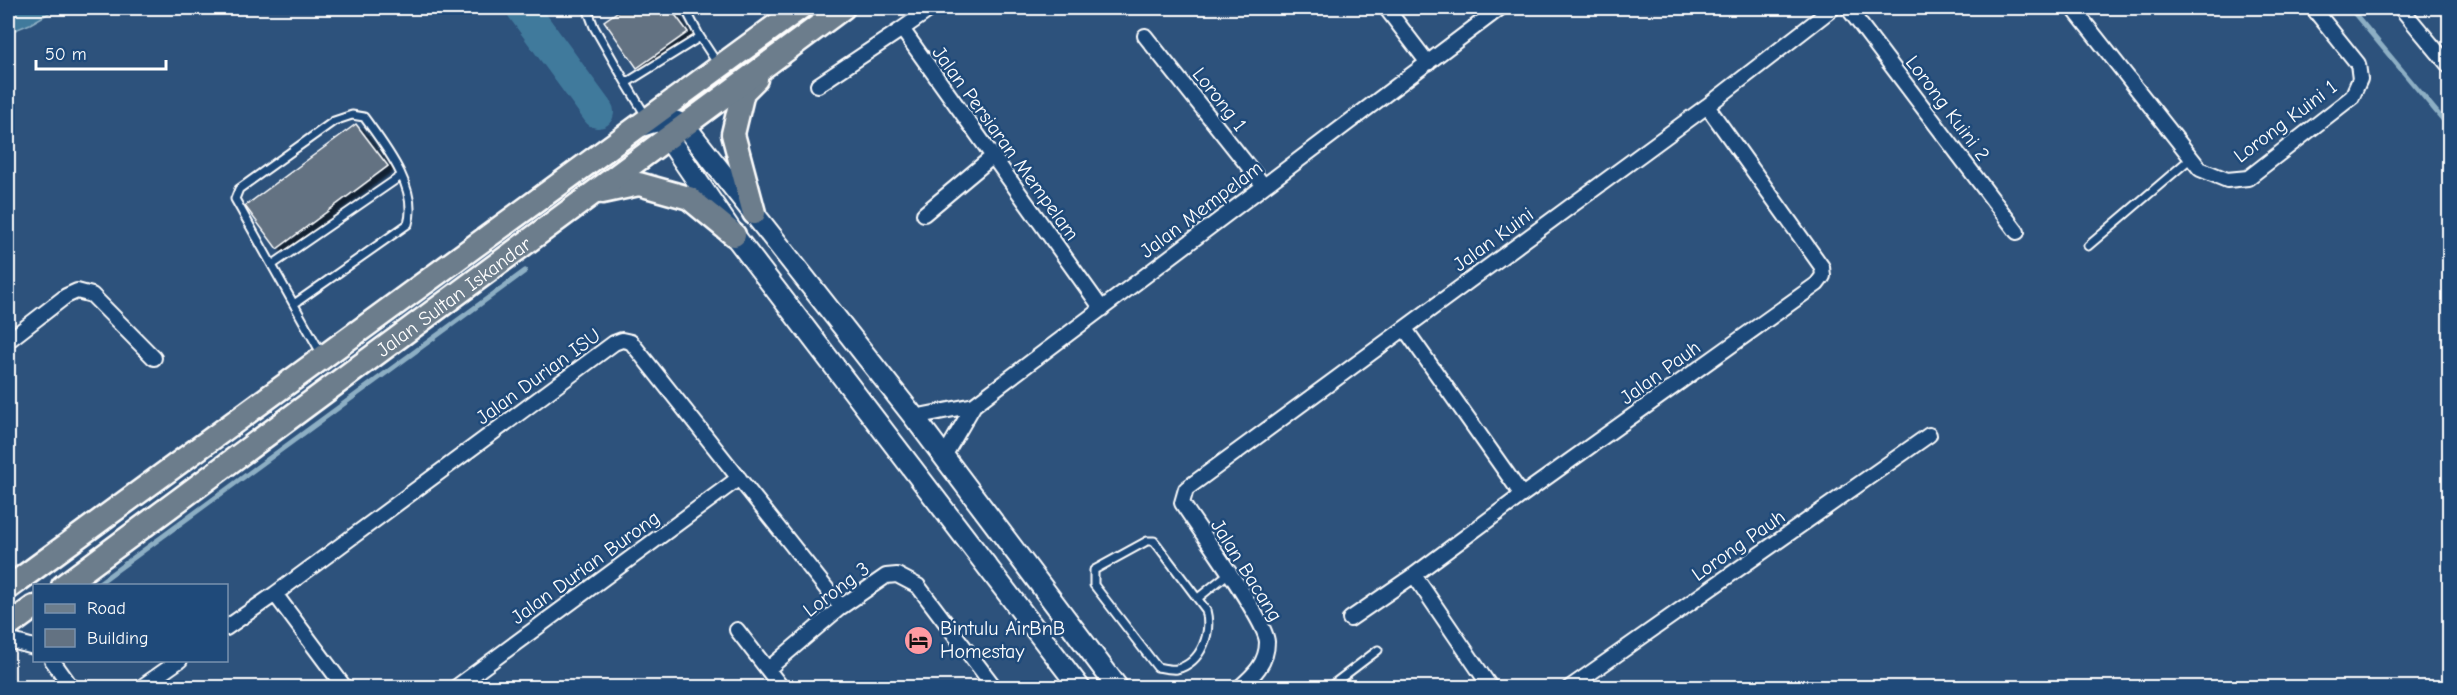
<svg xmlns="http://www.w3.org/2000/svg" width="2457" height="695" viewBox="0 0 2457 695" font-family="'Comic Neue',sans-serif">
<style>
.water{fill:#417a9c;stroke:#8dafc4;stroke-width:1.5}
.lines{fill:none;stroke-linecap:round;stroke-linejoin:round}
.stream{stroke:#8dafc4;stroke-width:5}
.river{stroke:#417a9c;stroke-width:32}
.building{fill:#637282;stroke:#fff;stroke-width:1.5;filter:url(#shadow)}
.lane-casing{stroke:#fff;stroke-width:11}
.street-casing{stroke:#fff;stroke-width:18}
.secondary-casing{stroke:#fff;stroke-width:24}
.primary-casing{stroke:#fff;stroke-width:27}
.lane{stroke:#1f4a7a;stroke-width:7}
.street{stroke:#1f4a7a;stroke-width:14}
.secondary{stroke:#1f4a7a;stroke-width:20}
.primary{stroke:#6c7d8c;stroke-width:22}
.labels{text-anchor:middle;stroke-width:5;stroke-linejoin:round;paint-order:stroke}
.street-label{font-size:20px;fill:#fff;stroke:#1f4a7a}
.poi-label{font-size:20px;fill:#fff;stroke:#1f4a7a;text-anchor:start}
</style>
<defs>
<filter id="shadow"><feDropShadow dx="6" dy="4" stdDeviation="1.5" flood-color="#0009"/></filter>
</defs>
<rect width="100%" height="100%" fill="#2d527c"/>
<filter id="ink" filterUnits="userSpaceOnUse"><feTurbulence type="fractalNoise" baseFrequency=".0167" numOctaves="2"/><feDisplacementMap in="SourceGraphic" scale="12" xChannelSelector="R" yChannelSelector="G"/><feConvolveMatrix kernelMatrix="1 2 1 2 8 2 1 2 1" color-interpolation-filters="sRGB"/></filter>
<g filter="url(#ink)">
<path class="water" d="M8,8H58L30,24L8,33Z"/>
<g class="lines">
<path class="stream" d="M2350,8L2450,128
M95,586L525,271"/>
<path class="river" d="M522,8L598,112"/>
</g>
<path class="building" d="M623,8H670L688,32L637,68L604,21Z
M356,124L388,166L277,249L245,206Z"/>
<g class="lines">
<defs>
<path id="lane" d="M587,8L594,27L626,83
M685,8L700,37
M646,116L626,83L700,37L717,63
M2088,246L2191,158
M272,265L401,176
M294,304L408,224C419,188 384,145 364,117L352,115L334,121L239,189L235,199L321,353
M1147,541H1154L1158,546L1206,610C1212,633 1202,662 1177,669C1171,670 1163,668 1157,667L1094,585V570Z
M1198,598L1229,573
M1328,688L1378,650"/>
<path id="street" d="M932,8L902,29L1102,309
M1386,8L1428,63
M1848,8L2017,232
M2073,8L2200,169L2227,180L2248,178L2352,97L2360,79L2358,64L2313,8
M2401,8L2450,67
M1145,36L1264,186
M818,85L902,29
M924,214L992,157
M1405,329L1522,495
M8,341L66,296L77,291L92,295L154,358
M914,417L974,405L1500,8
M943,458L974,405
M1414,575L1491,688
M275,594L345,688
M1350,619L1414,575L1522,495L1817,284L1823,276L1822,267L1707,106
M226,628L275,594L614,343L622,340L631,342L841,607
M737,630L782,688
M8,640L34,647
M52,660L72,688
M768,669L841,607L886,576L897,575L918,586L995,688
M140,688L180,660
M455,688L739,478
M1239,688C1254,675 1267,663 1267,642C1266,620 1197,527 1182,503L1186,489L1707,106L1833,8
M1569,688L1929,435"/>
<path id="secondary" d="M666,123L668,138L734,235L1080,688
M641,126C657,121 670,116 685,126L914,417L1118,688"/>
<g id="primary">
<path d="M602,192L639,184L689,198L734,235"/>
<path d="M754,213L733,134L743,92L756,79"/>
<path id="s1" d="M63,586L843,8"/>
<path d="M8,588L800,8"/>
<path d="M8,626L34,607"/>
</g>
</defs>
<use href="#lane" class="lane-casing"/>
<use href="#street" class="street-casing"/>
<use href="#secondary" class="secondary-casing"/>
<use href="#primary" class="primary-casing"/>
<use href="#lane" class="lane"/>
<use href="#street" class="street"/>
<use href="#secondary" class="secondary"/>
<use href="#primary" class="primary"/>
</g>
</g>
<defs>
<symbol id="hotel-disc" viewBox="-11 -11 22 22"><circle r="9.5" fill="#ff9aa2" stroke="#1f4a7a"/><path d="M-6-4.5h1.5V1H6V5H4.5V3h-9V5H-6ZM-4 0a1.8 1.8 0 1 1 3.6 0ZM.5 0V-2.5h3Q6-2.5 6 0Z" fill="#111"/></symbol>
</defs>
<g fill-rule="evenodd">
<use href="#hotel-disc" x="902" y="624" width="33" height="33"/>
</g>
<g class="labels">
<g class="street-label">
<text transform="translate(1220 99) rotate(52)" y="7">Lorong 1</text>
<text transform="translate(1948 108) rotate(53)" y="7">Lorong Kuini 2</text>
<text transform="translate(2285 121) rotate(-37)" y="7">Lorong Kuini 1</text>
<text transform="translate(1006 143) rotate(54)" y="7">Jalan Persiaran Mempelam</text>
<text transform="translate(1201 209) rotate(-37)" y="7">Jalan Mempelam</text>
<text transform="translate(1493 239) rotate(-36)" y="7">Jalan Kuini</text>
<text dy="7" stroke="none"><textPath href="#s1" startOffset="486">Jalan Sultan Iskandar</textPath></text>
<text transform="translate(1660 372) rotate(-36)" y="7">Jalan Pauh</text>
<text transform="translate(538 376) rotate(-36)" y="7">Jalan Durian ISU</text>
<text transform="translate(1738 545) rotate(-35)" y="7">Lorong Pauh</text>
<text transform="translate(585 567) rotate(-36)" y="7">Jalan Durian Burong</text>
<text transform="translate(1247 570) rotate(58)" y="7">Jalan Bacang</text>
<text transform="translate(836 589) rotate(-37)" y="7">Lorong 3</text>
</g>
<g class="poi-label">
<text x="940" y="635">Bintulu AirBnB<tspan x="940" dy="23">Homestay</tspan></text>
</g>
</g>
<rect width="2457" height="695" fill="none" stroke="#1f4a7a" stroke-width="30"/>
<rect x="15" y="15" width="2427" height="665" fill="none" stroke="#fff" stroke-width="2" filter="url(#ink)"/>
<rect x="33" y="584" width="195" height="78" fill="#1f4a7a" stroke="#7992af" stroke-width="1.5"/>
<rect x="45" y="604" width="30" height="9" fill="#6c7d8c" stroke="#7992af" stroke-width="1.5"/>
<text x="87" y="614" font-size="18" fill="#ffffff">Road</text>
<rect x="45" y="629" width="30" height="18" fill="#637282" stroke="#7992af" stroke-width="1.5"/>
<text x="87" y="644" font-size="18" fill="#ffffff">Building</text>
<path d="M36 60v9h130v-9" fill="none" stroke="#ffffff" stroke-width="3"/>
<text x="45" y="60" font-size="18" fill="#ffffff" stroke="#1f4a7a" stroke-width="4.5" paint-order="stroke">50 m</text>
</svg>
